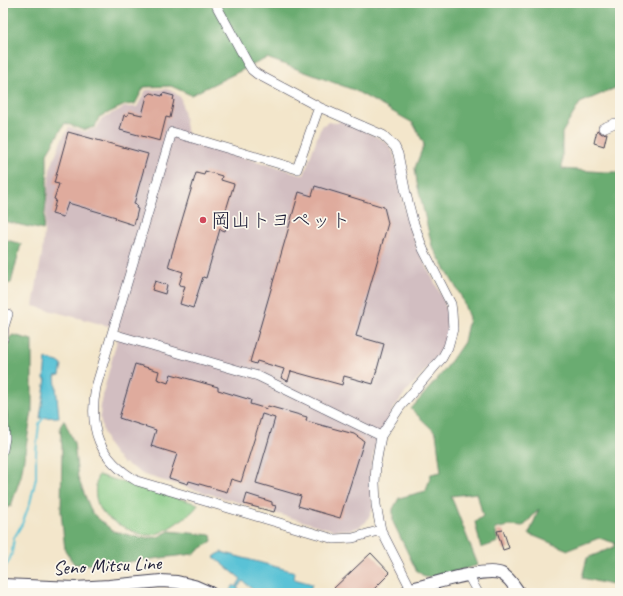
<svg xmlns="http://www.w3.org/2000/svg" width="623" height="596" viewBox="0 0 623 596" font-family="Caveat,'Klee One',sans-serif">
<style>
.industrial{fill:#d2bec1}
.green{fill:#83c883;stroke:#52755f}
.forest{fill:#6aac71;stroke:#466756}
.water{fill:#5ac2d6;stroke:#3e7288}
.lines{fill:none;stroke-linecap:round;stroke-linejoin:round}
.stream{stroke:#5ac2d6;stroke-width:2}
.river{stroke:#5ac2d6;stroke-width:12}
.building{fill:#dfab9d}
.minor-casing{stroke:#413f51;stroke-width:10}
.major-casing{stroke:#413f51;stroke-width:14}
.minor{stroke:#fff;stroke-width:9}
.major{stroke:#fff;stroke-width:12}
.poi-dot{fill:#d1495b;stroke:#fbf7ec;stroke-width:1.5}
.labels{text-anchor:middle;stroke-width:3.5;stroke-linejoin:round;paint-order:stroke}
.poi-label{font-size:20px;fill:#22223b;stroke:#fbf7ec;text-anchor:start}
.street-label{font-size:20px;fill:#22223b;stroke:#fbf7ec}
</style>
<rect width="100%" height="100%" fill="#fbf7ec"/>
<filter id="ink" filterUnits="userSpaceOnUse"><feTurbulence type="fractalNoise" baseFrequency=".025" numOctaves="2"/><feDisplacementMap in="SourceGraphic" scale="8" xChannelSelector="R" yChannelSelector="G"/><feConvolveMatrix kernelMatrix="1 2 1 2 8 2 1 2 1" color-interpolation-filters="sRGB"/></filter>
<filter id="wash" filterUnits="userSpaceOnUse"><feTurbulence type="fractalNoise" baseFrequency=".012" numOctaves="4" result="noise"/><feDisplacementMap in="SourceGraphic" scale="16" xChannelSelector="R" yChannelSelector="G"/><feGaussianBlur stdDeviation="0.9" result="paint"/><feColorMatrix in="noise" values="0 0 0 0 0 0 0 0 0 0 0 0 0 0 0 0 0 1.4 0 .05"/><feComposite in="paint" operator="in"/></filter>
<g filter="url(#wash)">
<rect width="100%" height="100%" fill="#f3e6cb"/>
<path class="industrial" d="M170,89L181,98L188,141L304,175L319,132L323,125L329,122L337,123L342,120L379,138L387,143L393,152L396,162L401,192L407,218L416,245L444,301L448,317V330L445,342L438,355L402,397L392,411L374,450L370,476L373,509L366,522L359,527L351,530H333L144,475L125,463L124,464L117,457L108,445L103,432L100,416L101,401L120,329L33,306L42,253L50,169L61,141L69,127L84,132L97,128L101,119L125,107H137L146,90Z"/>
<path class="green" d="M98,475L198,504C195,511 188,515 181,520C172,526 163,533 152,535C142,536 134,532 126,528C101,517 90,502 98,475Z"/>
<path class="forest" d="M3,3H620V86L580,103L562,133V169L604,172H620V587L582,578L587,558L614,547L615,543L599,538L568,550L529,534L539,509L523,527L509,526L495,529L498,542L481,548L475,522L483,516L477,493L451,496L478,565L436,577H425L416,570L393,522V509L399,498L426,491L431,474L441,472L436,433L411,409L444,371L464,342L469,318L461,296L432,246L417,183L415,168L424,144L413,123L354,90L267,58L191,95L171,86L144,87L135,104L125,105L99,117L95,127L83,130L65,123L47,153V193L43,230L3,221Z
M3,239L21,244L11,283L3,285Z
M13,335L32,340V411L21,476L11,506L3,509V369L7,360L9,338Z
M64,420L74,443L78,478L92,513L113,531L142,538L158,537L169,531L211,535L212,541L193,554L104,565L74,564L65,550L61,512L62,446L60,427Z"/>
<path class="water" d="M46,359L58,362L62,365L60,375L55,376L59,417L40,418L46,379H44Z
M221,552L295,572L294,579L312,584L309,593H257L243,581L237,588L239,589L236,593H228L234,585L236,587L241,579L214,557Z"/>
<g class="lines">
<path class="stream" d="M3,570L9,561L12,553L14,538L22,524L30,503L36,478V453L39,424L44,417"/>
<path class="river" d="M3,592L27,593"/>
</g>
<g id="blocks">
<path class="building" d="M151,93L162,96L163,93L174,96L173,100H174L170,118L166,117L160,141L120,130L124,115L127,116L129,112L142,115L147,96Z
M597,130L602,134L607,133L604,146L594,143Z
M68,132L148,154L134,204L137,205L136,208L138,209L134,225L115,219L116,217L68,203L63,217L52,214L56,200L54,199L59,184L54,183Z
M205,171L222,176L221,180L234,184L222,223L227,224L225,231L220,229L206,278L203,277L193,308L180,304L185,286L179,285L183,272L168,267L196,173L204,175Z
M315,186L384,207L388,223L356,336L384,344L373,384L344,376L342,385L291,371L288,381L281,378L284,369L257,361L256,364L250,362L299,192L312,196Z
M155,281L167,285L165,294L152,290Z
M135,364L159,371L157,379L168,383L171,374L218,387V390L251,400L250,404L267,409L268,406L307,417L306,421L354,434L364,441L340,518L298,506L301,496L256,483L275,418L262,414L241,482L231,479L227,492L189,481L188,484L169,478L177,454L151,446L156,430L119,418Z
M247,494L272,502V505L276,506L274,512L244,504Z
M503,530L509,548L503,550L497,531Z
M371,553L390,573L370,593H338L334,588Z"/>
</g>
</g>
<g filter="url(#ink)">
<use href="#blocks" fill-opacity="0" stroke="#413f51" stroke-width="1"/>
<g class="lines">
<defs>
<path id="minor" d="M215,3L247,62L252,70L257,74L319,107L383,135L395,147L398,154L406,194L413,221L423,249L451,304L452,312L453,329L448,347L442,358L400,407L381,436L376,464L375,483L376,505L381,530L411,589
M319,107L297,169L172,132L96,387C88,429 99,459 137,481L334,539L353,538L381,530
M603,128L615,123H620
M113,334L258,376L381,436
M3,339L4,327L8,314
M3,409L5,438L3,450
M468,575L478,593"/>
<path id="major" d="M3,585L75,588L109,586L161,581L177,582L194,586L210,593
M405,593L411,589C430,585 486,566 502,574C510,578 514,586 519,593"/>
</defs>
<use href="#minor" class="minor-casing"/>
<use href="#major" class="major-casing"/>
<use href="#minor" class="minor"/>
<use href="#major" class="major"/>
</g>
</g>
<circle class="poi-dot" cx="203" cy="220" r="4"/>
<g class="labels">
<g class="poi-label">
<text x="211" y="227">岡山トヨペット</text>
</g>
<g class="street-label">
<text transform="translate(107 565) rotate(-3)" y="7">Seno Mitsu Line</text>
</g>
</g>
<rect width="623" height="596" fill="none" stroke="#fbf7ec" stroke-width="16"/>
</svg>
